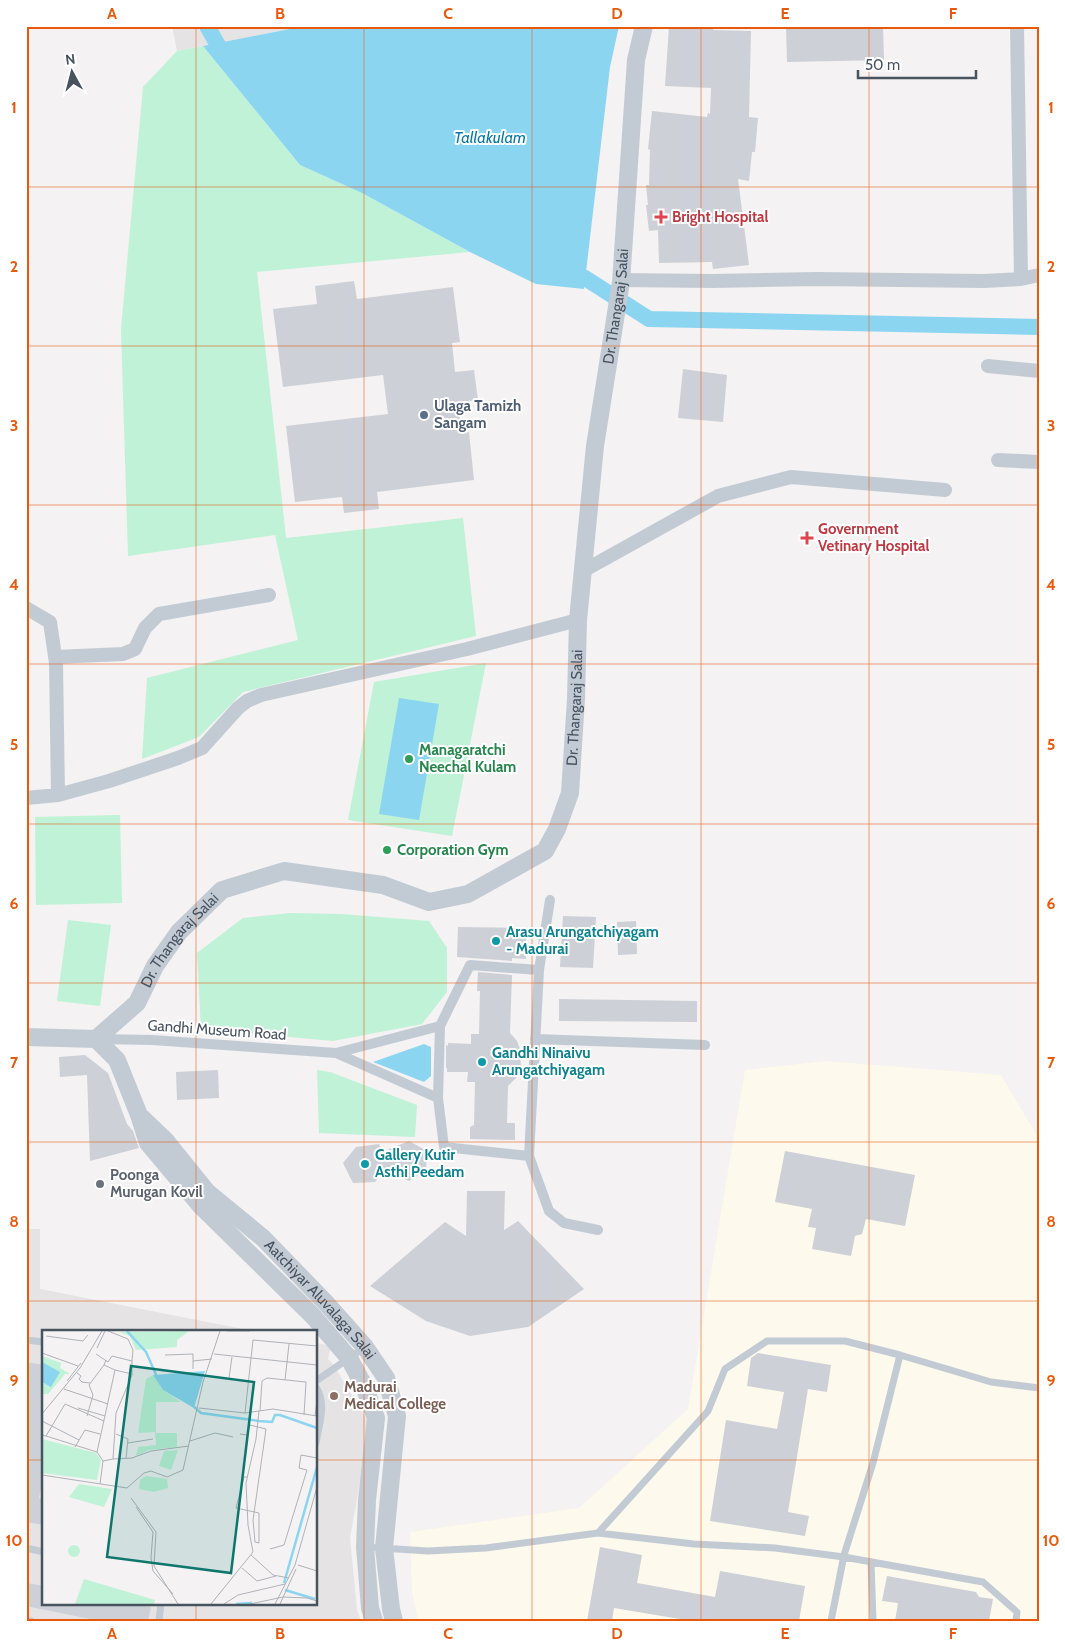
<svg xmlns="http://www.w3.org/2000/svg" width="1065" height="1647" viewBox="0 0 1065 1647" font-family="Cabin,sans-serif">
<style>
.commercial{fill:#fdf9ec}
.education{fill:#e5e3e4}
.green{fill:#bff2d6}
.water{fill:#8bd5f1}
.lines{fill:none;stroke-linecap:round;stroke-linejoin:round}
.canal{stroke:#8bd5f1;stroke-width:16}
.building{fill:#cdd0d6}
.service{stroke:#c2cbd4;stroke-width:7}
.pedestrian{stroke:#c2cbd4;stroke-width:10}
.minor{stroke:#c2cbd4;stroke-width:14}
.tertiary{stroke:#c2cbd4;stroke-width:18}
.grid{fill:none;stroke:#e8590c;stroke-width:1;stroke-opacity:0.55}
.health-dot{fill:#e0444e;stroke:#fff;stroke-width:2}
.service-dot{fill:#5c6f8a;stroke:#fff;stroke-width:2}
.leisure-dot{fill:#2e9e5b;stroke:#fff;stroke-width:2}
.culture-dot{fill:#0f9aa8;stroke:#fff;stroke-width:2}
.worship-dot{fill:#6b7280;stroke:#fff;stroke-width:2}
.education-dot{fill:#8d6e63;stroke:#fff;stroke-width:2}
.labels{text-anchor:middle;stroke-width:4;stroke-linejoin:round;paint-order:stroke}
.health-label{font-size:15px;font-weight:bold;fill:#be3a42;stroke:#fff;text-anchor:start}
.street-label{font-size:15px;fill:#485360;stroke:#fff}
.service-label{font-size:15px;font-weight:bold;fill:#4e5e75;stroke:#fff;text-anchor:start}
.leisure-label{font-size:15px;font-weight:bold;fill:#27864d;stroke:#fff;text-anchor:start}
.culture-label{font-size:15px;font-weight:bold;fill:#0d838f;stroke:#fff;text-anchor:start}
.worship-label{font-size:15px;font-weight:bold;fill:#5b616d;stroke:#fff;text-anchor:start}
.education-label{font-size:15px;font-weight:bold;fill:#785e54;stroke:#fff;text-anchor:start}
.water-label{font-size:16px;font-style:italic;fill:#067aa6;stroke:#fff}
.inset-river{fill:none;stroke:#8bd5f1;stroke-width:2.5}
.inset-road{fill:none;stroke:#afb2b8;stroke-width:1}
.view{fill:#0f766e;fill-opacity:0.15;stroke:#0f766e;stroke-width:2.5}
.inset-edge{fill:none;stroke:#485360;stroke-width:2.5}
.neatline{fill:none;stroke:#e8590c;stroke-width:2}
.grid-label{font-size:16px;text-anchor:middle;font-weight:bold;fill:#e8590c}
</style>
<rect width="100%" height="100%" fill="#f4f2f2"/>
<path class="commercial" d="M825,1061L1001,1075L1039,1139V1621H418L412,1591L410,1532L579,1508L688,1409L745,1070Z"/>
<path class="education" d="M172,26H305L177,51Z
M26,1229H40V1289L253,1331H44V1603H316V1343L331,1346L328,1359L333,1364L370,1425L350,1538L357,1610L361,1621H26Z"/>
<path class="green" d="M203,46L300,165L362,193L470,252L257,272L286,538L463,518L476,636L243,692L199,737L142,759L147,678L298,640L275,535L128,556L121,329L143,87L177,51Z
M486,663L452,836L348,820L374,682Z
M120,815L122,903L36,905L35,817Z
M291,913L341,914L429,921L447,948V992L422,1024L333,1041L201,1029L197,953L243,918Z
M68,920L111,925L100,1006L57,1001Z
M317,1070L330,1072L417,1105L415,1137L319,1133Z"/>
<path class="water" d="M305,26H619L610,67L584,289L536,284L470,252L362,193L300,165L203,46Z
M399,698L439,704L419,820L379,814Z
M424,1044L431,1047V1076L424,1082L373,1062Z"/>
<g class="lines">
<path class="canal" d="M207,26L227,61
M565,270L585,278L649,319L1039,327"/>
</g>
<path class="building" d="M669,26H702L713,27V30L751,31L749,117L758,118L755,152H752L749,181L738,179L749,265L713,269L712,262L659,263L658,230L649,231L646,205H648L646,185H649L650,150L648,149L652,111L707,117L708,113L710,114L711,88L665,86Z
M786,26H883L884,60L787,62Z
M354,281L357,299L453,287L460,342L452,343L455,372L474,370L478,400L458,402L462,433L469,432L474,480L377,492L379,509L344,513L342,497L295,502L286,426L388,414L383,375L283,387L273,309L317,304L315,286Z
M683,369L727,375L723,422L678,418Z
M563,916L596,917L593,968L560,967Z
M636,921L637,954L618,955L617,922Z
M458,927L526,928V959L512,958V961L457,957Z
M478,972L512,975L510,1033L517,1041L520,1049L521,1069L516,1078L508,1086L507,1123H515V1140L470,1139V1127L474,1125L475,1082H467L468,1072H447V1068H446V1045L448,1046V1043L471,1044V1034H479L480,991H477Z
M559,999L697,1001V1022L559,1021Z
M85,1055L108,1073L127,1124L133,1131L139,1148L90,1161L87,1075L60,1077L59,1057Z
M218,1070L219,1098L177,1100L176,1072Z
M409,1141L427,1151L426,1170L409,1181L384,1169L375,1182L353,1183L343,1163L356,1147L379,1144L382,1152Z
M785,1151L915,1175L905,1226L866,1219L862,1234L855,1236L851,1256L812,1249L816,1228L808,1227L812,1209L775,1202Z
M467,1191H505L504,1230L518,1221L584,1289L528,1327L470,1336L426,1321L370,1286L445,1222L466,1236Z
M758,1353L831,1365L827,1392L808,1389L788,1512L809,1516L805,1536L710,1521L726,1420L777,1429L784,1392L747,1386L751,1358Z
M26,1362L44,1365V1472L39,1498H44V1525L26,1522Z
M600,1547L642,1555L637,1583L715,1597L720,1571L805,1586L799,1621H692L614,1608L612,1621H587Z
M887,1576L976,1592L979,1597L993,1599L989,1621H895L898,1603L882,1601Z
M26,1583L44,1586V1603H130L151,1607L148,1621H100L26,1606Z"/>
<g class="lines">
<path class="service" d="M26,1340L44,1342
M316,1381L365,1347
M316,1387C327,1403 319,1425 316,1443
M598,1533L708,1411L725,1369L767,1341H845L900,1355
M365,1547L428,1551L486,1548L598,1533L694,1544L775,1548L844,1557L983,1582L1017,1612L1016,1621
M26,1548L44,1552
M871,1562L873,1621
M26,1620L31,1621
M159,1621L161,1603
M831,1621L844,1555L873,1463L900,1355L991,1382L1039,1388"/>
<path class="pedestrian" d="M539,970L550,900
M97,1039L152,1040L336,1053
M535,1039L705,1045
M438,1098L336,1053L440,1026L470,965L539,970L529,1156L444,1147L438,1098L440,1026
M529,1156L549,1211L564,1223L598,1230"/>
<path class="minor" d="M1017,26L1021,279
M621,280L712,281L817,279L983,281L1021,279L1039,275
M988,366L1039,371
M998,460L1039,462
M583,571L718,496L791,477L945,490
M26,608L50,622L56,663L58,795
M55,657L123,654L135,649L145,628L159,614L269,595
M26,798L58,795L109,781L178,758L202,748L238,708L247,701L261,695L467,649L578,620"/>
<g class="tertiary">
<path d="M26,1037L96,1039"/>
<path id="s1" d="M96,1039L137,1003L155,966L179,932L222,890L284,871L383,885L429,902L468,894L545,851L557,829L570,793L576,699L578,620L595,446L621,282L636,60L644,26"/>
<path d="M96,1039L117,1060L139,1115L148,1143L200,1205L312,1315L349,1358L364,1386L376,1418L367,1500L365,1547L370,1608L374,1621"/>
<path id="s2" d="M142,1118L165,1140L207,1192L263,1238L325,1302L365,1347L386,1378L397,1416L384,1548L391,1609L394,1621"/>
</g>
</g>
<path class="grid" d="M196,26V1331M364,26V1621M532,26V1621M701,26V1621M869,26V1621M26,187H1039M26,346H1039M26,505H1039M26,664H1039M26,824H1039M26,983H1039M26,1142H1039M26,1301H1039M26,1460H44M316,1460H1039M196,1603V1621"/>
<g class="health-dot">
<path d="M658.5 209.5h5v5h5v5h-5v5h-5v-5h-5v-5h5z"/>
<path d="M804.5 530.5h5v5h5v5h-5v5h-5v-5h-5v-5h5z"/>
</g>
<circle class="service-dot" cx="424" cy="415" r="5"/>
<g class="leisure-dot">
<circle cx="409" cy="759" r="5"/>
<circle cx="387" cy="850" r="5"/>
</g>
<g class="culture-dot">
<circle cx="496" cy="941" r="5"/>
<circle cx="482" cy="1062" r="5"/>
<circle cx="365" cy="1164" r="5"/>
</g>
<circle class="worship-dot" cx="100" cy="1184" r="5"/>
<circle class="education-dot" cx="334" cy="1396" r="5"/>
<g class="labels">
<g class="health-label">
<text x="672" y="222">Bright Hospital</text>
<text x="818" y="534">Government<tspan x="818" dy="17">Vetinary Hospital</tspan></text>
</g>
<g class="street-label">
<text dy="5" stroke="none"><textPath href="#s1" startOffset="1092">Dr. Thangaraj Salai</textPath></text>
<text dy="5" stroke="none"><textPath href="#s1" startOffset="688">Dr. Thangaraj Salai</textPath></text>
<text dy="5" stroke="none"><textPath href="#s1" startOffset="131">Dr. Thangaraj Salai</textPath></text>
<text transform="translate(217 1030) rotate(4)" y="5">Gandhi Museum Road</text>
<text dy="5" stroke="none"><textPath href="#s2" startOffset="255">Aatchiyar Aluvalaga Salai</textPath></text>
</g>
<g class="service-label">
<text x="434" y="411">Ulaga Tamizh<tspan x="434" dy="17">Sangam</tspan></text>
</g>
<g class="leisure-label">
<text x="419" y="755">Managaratchi<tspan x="419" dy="17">Neechal Kulam</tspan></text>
<text x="397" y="855">Corporation Gym</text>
</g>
<g class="culture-label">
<text x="506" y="937">Arasu Arungatchiyagam<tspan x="506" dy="17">- Madurai</tspan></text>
<text x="492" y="1058">Gandhi Ninaivu<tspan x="492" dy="17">Arungatchiyagam</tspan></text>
<text x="375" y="1160">Gallery Kutir<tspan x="375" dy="17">Asthi Peedam</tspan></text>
</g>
<g class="worship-label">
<text x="110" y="1180">Poonga<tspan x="110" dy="17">Murugan Kovil</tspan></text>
</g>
<g class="education-label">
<text x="344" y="1392">Madurai<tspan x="344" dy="17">Medical College</tspan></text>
</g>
<g class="water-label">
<text x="490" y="143">Tallakulam</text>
</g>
</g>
<g transform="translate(42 1330)">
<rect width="275" height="275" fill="#f4f2f2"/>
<path d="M147,1L135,10V17L94,20L88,6L78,2ZM0,26L19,33L18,38L28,44H23L6,64H0ZM111,45L121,60L139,72H114V103H135V117L107,120L94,126L96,117L114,115L113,102L96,103L104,49ZM0,109L54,123L59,130L55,150L0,143ZM136,120L129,140L117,136L122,121ZM104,146L125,149L126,158L112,162L97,159L98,150ZM37,154L70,159L62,177L27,167ZM26 221a6 6 0 1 1 12 0a6 6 0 1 1-12 0ZM42,249L113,270L112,274H33Z" fill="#bff2d6"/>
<path d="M0,32L18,42L9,57L0,52ZM163,41L152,78L121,60L111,45Z" fill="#8bd5f1"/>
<path class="inset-river" d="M85,1L104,22L115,47M150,75L159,83L217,91L230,92L233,85H238L275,98M242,253L275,137M243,260L273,269M194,274L210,273"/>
<path class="inset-road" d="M66,1L86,9L91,20L90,31M185,1H208M4,6L41,11L46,5M55,18L63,1M0,23L36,36M54,24L66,32L70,26L90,31V45L74,83L71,129L61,131L58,154M172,24L275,35M123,25L151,24V39M151,31L170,29M73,40L90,44M35,43L39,46L37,49L40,52L48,53M187,48L190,27M243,50L247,14M25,51L39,33M22,59L66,74M36,78L63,86M157,78L203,83L231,79L275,86M218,81L220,51L225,48L264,52L262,85M203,83L211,10L275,16M0,84L38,38L60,1M45,86L51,65L47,55L62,35M273,86L275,71M0,91L37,110M74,104L86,109L84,129M198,104L205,105L208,95L224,99L211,190L213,212M0,105L4,106L23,74L62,91M4,106L55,122M148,111L173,103L191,107M86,113L111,109M33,117L43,100L58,104M71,129L90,128L109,121L147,116M61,131L55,122L73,40L62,35L64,30M0,145L85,158M205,147H202L194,178L217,183V213L213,212M85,158L102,143L109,141L125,147L141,140L161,52L178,1M89,168L114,202L112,236L136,274M94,177L111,202L109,228L111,241L131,264M228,219L242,215L265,140L257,138L259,125L275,128M209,225L231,245L247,248M256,235L275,241M200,238L215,251L234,246M169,274L211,222L206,195L204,153L214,109L217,81M182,274L196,265L243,254M208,274L241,267L265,268L275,271M233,274L253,235L275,157M238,274L254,239"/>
<path class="view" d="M89,36L212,52L189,243L65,227Z"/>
<rect width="275" height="275" class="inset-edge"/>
</g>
<rect width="1065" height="1647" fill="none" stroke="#ffffff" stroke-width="55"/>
<g transform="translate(72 72) rotate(353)" stroke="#ffffff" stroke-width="4" paint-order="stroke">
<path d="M0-4L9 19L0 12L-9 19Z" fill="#485360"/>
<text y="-8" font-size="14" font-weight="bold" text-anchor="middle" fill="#485360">N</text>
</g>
<path d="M858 70v8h118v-8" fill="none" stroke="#485360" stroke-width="2.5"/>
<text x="865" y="70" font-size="15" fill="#485360" stroke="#ffffff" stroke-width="4" paint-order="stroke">50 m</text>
<rect x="28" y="28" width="1010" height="1592" class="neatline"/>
<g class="grid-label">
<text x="112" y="19">A</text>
<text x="280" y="19">B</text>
<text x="448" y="19">C</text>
<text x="617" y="19">D</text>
<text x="785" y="19">E</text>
<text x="953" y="19">F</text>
<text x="14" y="113">1</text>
<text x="1051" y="113">1</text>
<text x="14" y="272">2</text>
<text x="1051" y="272">2</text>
<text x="14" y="431">3</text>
<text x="1051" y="431">3</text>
<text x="14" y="590">4</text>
<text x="1051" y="590">4</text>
<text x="14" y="750">5</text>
<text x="1051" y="750">5</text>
<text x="14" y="909">6</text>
<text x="1051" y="909">6</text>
<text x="14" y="1068">7</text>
<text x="1051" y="1068">7</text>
<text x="14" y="1227">8</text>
<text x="1051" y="1227">8</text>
<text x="14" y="1386">9</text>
<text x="1051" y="1386">9</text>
<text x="14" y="1546">10</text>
<text x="1051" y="1546">10</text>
<text x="112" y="1639">A</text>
<text x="280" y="1639">B</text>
<text x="448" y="1639">C</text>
<text x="617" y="1639">D</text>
<text x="785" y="1639">E</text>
<text x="953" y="1639">F</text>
</g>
</svg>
